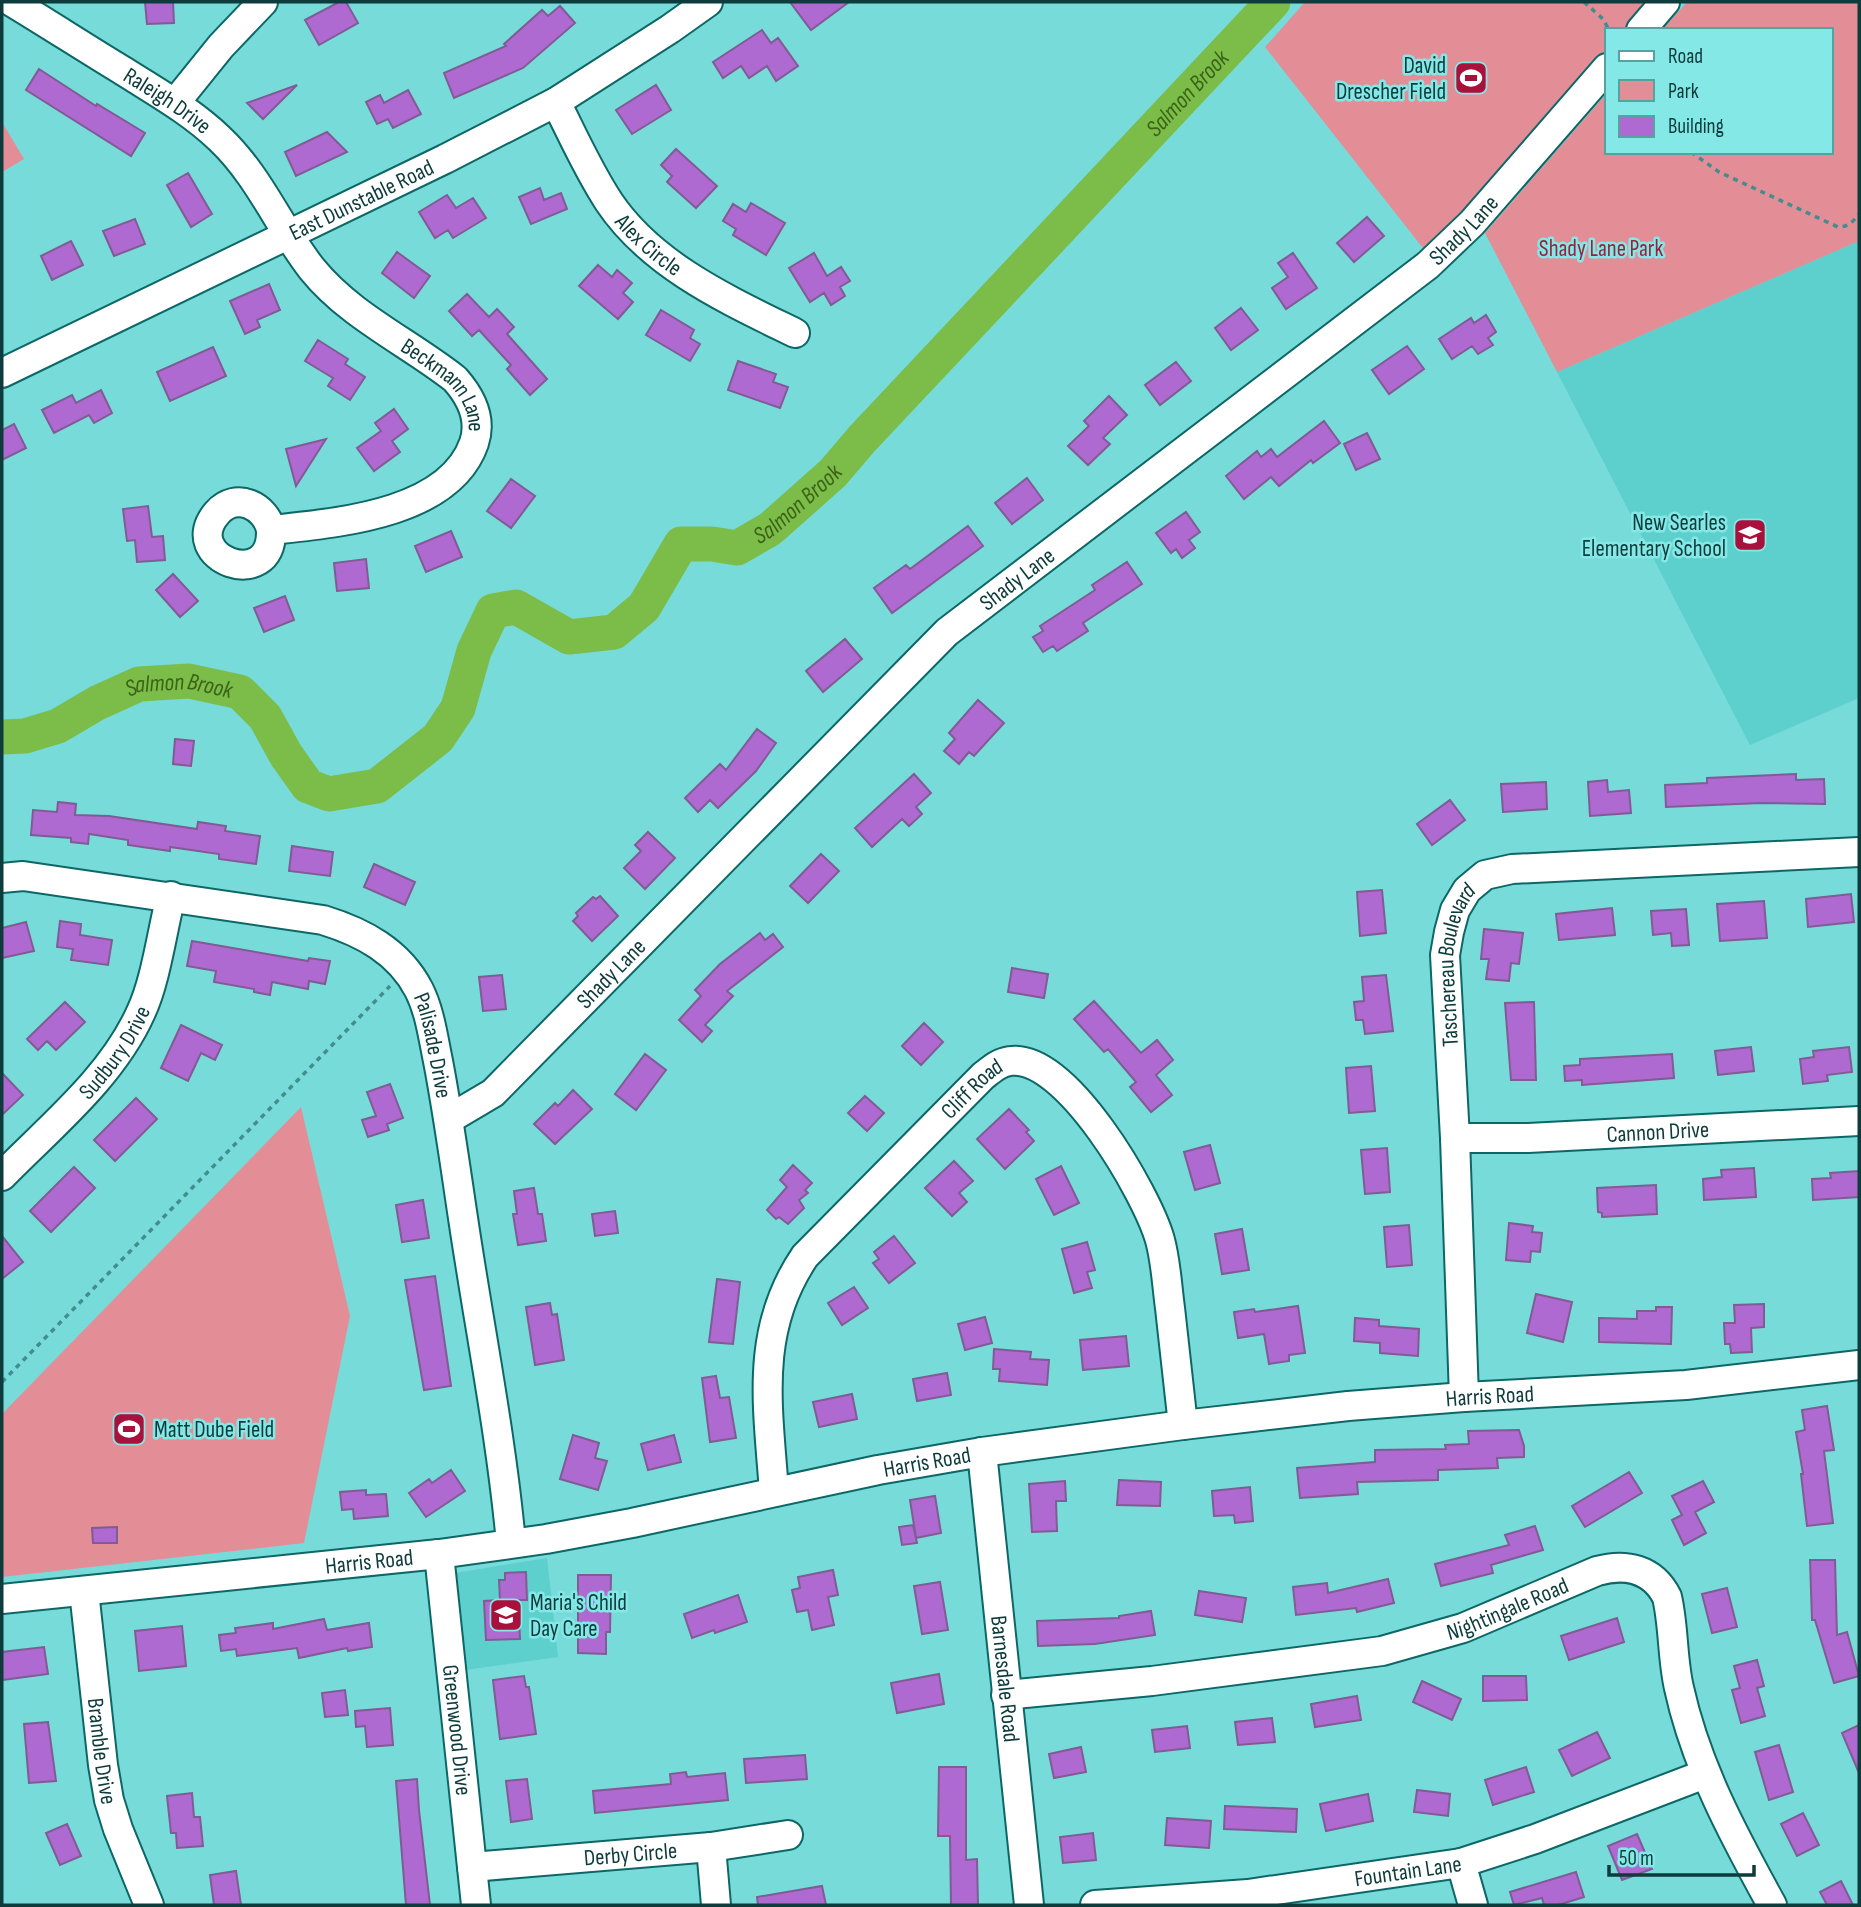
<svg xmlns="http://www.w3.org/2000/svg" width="1861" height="1907" viewBox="0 0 1861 1907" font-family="'Sofia Sans Condensed',sans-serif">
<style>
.built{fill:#5dcfcd}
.green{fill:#e38e96}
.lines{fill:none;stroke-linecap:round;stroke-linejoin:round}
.river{stroke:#7cbc49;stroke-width:35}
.building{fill:#ae6ad0;stroke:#805b94;stroke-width:2}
.minor-casing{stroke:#0d6766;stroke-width:32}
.path{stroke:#438d8c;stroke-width:3.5;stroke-dasharray:5 5;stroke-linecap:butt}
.minor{stroke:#fff;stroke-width:28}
.labels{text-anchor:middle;stroke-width:5;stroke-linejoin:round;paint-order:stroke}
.poi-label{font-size:23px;fill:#0e3b3b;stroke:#83e8e6;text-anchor:end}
.street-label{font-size:23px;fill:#0e3b3b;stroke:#83e8e6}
.park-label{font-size:23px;fill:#98223c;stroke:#83e8e6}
.water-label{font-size:24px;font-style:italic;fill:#3b6416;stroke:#83e8e6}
</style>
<rect width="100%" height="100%" fill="#76dbd9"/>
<path class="built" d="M1859,241V698L1750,745L1557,372Z
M547,1558L558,1657L465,1670L455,1573Z"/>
<path class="green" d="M1305,2H1651L1627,30H1607V52L1469,209L1426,252L1265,47Z
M1687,2H1859V241L1557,372L1485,233L1607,93V152H1831V30H1662Z
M2,122L24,159L2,172Z
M301,1107L350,1316L304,1543L2,1577V1414Z"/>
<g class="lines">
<path class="river" id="s1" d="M2,737L25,736L58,726L97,703L139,684L189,681L240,692L265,717L286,755L308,786L329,794L377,786L438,738L458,708L474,651L493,611L516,607L569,637L614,632L644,607L681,544H712L737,548L770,529L833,473L862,439L1273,2"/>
</g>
<path class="building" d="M145,2H173L174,23L147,24Z
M339,2H346L358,23L319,45L305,20Z
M790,2H849L811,30Z
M560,6L575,23L523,68L454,98L444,73L506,46L504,44L542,10L548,16Z
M762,30L771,43L778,38L798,66L776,81L767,66L749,78L741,66L723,78L713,62Z
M39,69L96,106L97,104L145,133L131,156L26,90Z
M297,85L263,119L247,103Z
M656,85L671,110L632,134L616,110Z
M408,90L421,114L393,128L388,119L377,124L366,102L380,95L384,103Z
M327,132L347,152L296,176L285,152Z
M676,149L717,186L696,208L667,182L672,176L661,165Z
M188,173L212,214L191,227L167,185Z
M540,188L544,200L561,193L567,209L531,224L519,197Z
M447,195L456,208L473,198L486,218L453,238L448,230L435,238L419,212Z
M751,203L785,223L766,255L733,235L736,229L723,221L733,204L746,212Z
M1367,217L1384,236L1354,262L1337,243Z
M135,219L145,244L114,256L103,231Z
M71,241L83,265L52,280L41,256Z
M397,252L430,276L414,298L382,273Z
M814,253L827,276L841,267L850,281L840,287L845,296L831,305L824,293L810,302L789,268Z
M1293,253L1317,288L1286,309L1272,288L1288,277L1278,263Z
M598,265L612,277L617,270L632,283L623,293L633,302L618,319L579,286Z
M269,284L280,310L257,320L260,327L245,334L230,301Z
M467,294L489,317L497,309L514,327L507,334L547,379L530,395L507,369L511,365L479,330L472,336L449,311Z
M1241,308L1258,330L1231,350L1215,328Z
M661,310L694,330L690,338L700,344L690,361L646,335Z
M1486,315L1496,332L1488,338L1493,345L1478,354L1472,346L1452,359L1439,339L1471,318L1474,323Z
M318,340L348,359L345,364L365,377L350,400L328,386L333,378L305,361Z
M1407,346L1424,369L1389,394L1372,370Z
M213,347L226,376L170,401L157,372Z
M738,361L776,374L773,382L788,387L780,408L728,390Z
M1176,362L1191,381L1160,405L1145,385Z
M101,390L112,413L94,423L89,415L54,433L42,410L72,395L76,403Z
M1109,396L1127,415L1103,438L1110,444L1088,465L1068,446L1089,426L1084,421Z
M394,409L408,429L392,441L400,452L374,471L357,448L381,431L375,423Z
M1324,421L1340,443L1313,463L1311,460L1279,486L1271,477L1244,499L1226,476L1257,451L1261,457L1271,449L1277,457Z
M14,424L26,448L2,460V430Z
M1367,433L1380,459L1356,470L1344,444Z
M326,439L296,486L286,449Z
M1027,478L1043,500L1012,524L995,503Z
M511,479L535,496L511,528L487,511Z
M148,506L152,537L163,536L165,560L137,562L135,540L127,541L123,509Z
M1186,512L1200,532L1189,540L1195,548L1182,558L1176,549L1171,553L1156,533Z
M968,526L983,546L892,613L874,588L906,565L910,569Z
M451,531L462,557L426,572L415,546Z
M366,559L369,588L337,591L334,563Z
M1127,562L1142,584L1083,623L1088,631L1057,651L1053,646L1043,652L1033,637L1043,631L1040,626L1095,590L1092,585Z
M173,574L198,601L180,617L156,590Z
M285,596L294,620L264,632L254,608Z
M845,639L862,659L823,692L806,671Z
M978,700L1004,723L974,756L969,752L959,764L944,751L955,739L949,733Z
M757,729L776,743L756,771L718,808L710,800L698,812L685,798L720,764L726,770Z
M175,739L194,741L191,766L173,764Z
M914,774L931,793L916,807L922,814L909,826L902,819L872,847L855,828Z
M1796,774V780L1824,779L1825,804L1761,803L1666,807L1665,785L1707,783V778Z
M1607,780L1608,792L1629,790L1631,813L1590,816L1588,782Z
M1546,782L1547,809L1503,812L1501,784Z
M1450,800L1465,820L1432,845L1417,824Z
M58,802L76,804L75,815L109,816L197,829L198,822L226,826L225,831L260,836L256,864L219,859V854L170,847V851L128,845V840L89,834L88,844L71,842V838L31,835L33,810L57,812Z
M648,832L675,858L645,889L624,868L641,851L635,845Z
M292,846L333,852L330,876L289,871Z
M821,854L839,871L808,903L790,886Z
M374,864L415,882L405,905L364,887Z
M1382,890L1386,933L1360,936L1357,892Z
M1851,894L1854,922L1808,927L1806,899Z
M600,896L618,916L592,941L573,921L578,916L576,913L593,897L596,899Z
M1764,901L1767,938L1720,941L1717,904Z
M1612,908L1615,935L1559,940L1556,914Z
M1686,909L1689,945L1672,946L1671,933L1653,935L1651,911Z
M60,921L81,924L80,935L112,940L108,965L71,960L73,949L57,947Z
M26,922L34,951L2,958V928Z
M1484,929L1523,933L1519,964L1511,963L1509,981L1486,979L1489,959H1481Z
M760,933L765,940L773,934L783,947L727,991L733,996L705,1025L712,1031L702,1042L679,1020L701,996L695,990L720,964Z
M192,941L308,961L309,958L330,961L325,984L309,981L308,989L272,982L270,995L254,992V989L214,982L216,971L187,966Z
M1012,968L1048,974L1044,998L1008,992Z
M502,975L506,1009L483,1011L479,977Z
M1386,975L1393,1031L1365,1034L1363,1020H1356L1354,1002L1364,1001L1362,977Z
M1094,1001L1141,1053L1157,1040L1173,1060L1156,1075L1172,1095L1151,1112L1130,1087L1136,1082L1108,1049L1104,1052L1074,1019Z
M65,1002L85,1022L56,1050L47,1041L38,1050L27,1039Z
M1534,1002L1536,1080H1511L1505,1003Z
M924,1023L943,1042L921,1065L902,1046Z
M181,1025L222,1045L215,1060L201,1053L188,1081L161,1068Z
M1751,1047L1754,1071L1718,1075L1715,1051Z
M1849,1047L1852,1072L1827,1075L1828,1081L1803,1084L1800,1059L1814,1057L1813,1051Z
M645,1054L666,1070L636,1110L615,1094Z
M1672,1054L1674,1078L1582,1085V1080L1565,1081L1564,1066L1580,1065V1059Z
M1371,1066L1375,1111L1349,1113L1346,1068Z
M2,1073L23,1095L2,1115Z
M390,1084L403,1118L387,1124L389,1130L368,1137L362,1120L376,1116L367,1092Z
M573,1090L592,1109L555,1144L534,1124L555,1103L558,1106Z
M865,1096L884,1113L867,1131L848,1113Z
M136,1098L157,1119L115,1161L94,1140Z
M1009,1109L1029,1130L1026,1132L1034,1141L1005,1169L977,1139Z
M1210,1145L1220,1183L1195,1190L1184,1152Z
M1387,1148L1390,1192L1365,1194L1361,1150Z
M954,1161L973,1181L959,1193L967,1202L952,1216L925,1188Z
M793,1165L812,1183L805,1190L808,1193L799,1200L804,1208L788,1224L779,1217L776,1219L767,1210L787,1187L780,1180Z
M1061,1166L1079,1203L1054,1215L1036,1179Z
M74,1167L95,1188L51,1232L30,1211Z
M1754,1168L1756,1197L1704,1200L1703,1179L1722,1177L1721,1170Z
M1859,1171V1197L1813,1200L1812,1179L1831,1178L1830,1173Z
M1656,1185L1657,1214L1602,1217V1213L1598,1212L1597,1188Z
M534,1188L538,1214H542L546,1241L518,1245L513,1214H517L514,1191Z
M423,1200L429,1238L402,1242L396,1205Z
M615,1211L618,1233L595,1236L592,1214Z
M1509,1223L1533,1226L1532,1232L1542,1233L1540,1252L1531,1251L1530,1262L1506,1260Z
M1409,1225L1412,1265L1387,1267L1384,1227Z
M1242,1229L1249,1270L1222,1274L1215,1234Z
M2,1236L23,1262L2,1279Z
M894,1236L915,1263L889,1283L873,1263L879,1259L874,1252Z
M1087,1242L1095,1270L1087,1272L1092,1288L1074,1293L1062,1249Z
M435,1276L451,1386L424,1390L405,1280Z
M717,1279L740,1282L733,1344L709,1342Z
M854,1287L868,1308L842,1325L828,1303Z
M1536,1294L1572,1302L1563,1342L1527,1333Z
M550,1303L552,1315L557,1314L564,1360L535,1365L526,1307Z
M1764,1304V1327L1751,1328L1752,1352L1731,1353L1730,1344H1725L1724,1323H1735L1734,1305Z
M1298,1306L1305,1353L1289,1355V1361L1269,1364L1264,1334L1238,1338L1234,1312L1254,1309L1255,1312Z
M1656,1307H1672L1671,1344L1599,1342V1318L1637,1319V1311H1656Z
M985,1317L992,1343L965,1350L958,1324Z
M1355,1318L1379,1320V1326L1419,1329L1418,1356L1380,1353V1343L1354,1341Z
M1126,1336L1129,1366L1083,1370L1080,1340Z
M994,1349L1031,1352L1030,1359L1049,1360L1047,1385L999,1381L1000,1369H993Z
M947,1373L951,1395L917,1401L913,1379Z
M716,1376L720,1398L729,1397L736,1438L710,1442L702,1378Z
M852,1394L857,1419L819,1427L813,1402Z
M1827,1406L1834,1450L1824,1451L1833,1523L1807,1526L1801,1474H1803L1796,1432L1805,1430L1802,1410Z
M1519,1430L1524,1446V1457L1497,1458L1498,1468L1438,1470V1480L1357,1482L1358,1494L1300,1498L1297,1468L1375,1462V1450L1446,1449L1445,1445L1469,1444L1468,1431Z
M573,1435L599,1443L595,1458L607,1461L598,1490L560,1479Z
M674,1435L681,1462L648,1470L641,1444Z
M451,1470L465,1491L426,1517L409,1493L429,1479L432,1483Z
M1629,1472L1642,1493L1585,1527L1572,1506Z
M1119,1480L1161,1482L1160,1506L1117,1505Z
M1065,1481L1066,1501H1056L1057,1531L1032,1532L1029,1484Z
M1703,1481L1714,1502L1695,1512L1706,1533L1684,1545L1672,1520L1682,1515L1672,1496Z
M1250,1487L1253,1521L1235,1523L1234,1515L1214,1516L1212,1491Z
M366,1490V1495L386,1494L388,1516L354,1519L353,1509L342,1510L340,1492Z
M935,1496L941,1533L916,1538L910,1500Z
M913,1525L917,1543L902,1545L899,1527Z
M1535,1526L1543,1550L1491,1565L1493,1573L1441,1586L1435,1564L1509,1545L1505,1535Z
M117,1527V1543H93L92,1528Z
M1810,1560H1835L1837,1635L1847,1632L1859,1676L1834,1683L1815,1620H1812Z
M833,1570L838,1595L828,1597L834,1625L812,1630L808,1610L797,1612L792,1590L800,1588L798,1577Z
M526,1572L527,1600H518L520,1639L486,1640L484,1601L500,1600L499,1580H505V1573Z
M578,1575H611L610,1632H606V1654L578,1653Z
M1388,1579L1394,1603L1357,1612L1356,1608L1296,1615L1293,1587L1327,1583L1328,1593Z
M940,1582L948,1630L922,1634L914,1586Z
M1727,1588L1737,1627L1712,1633L1702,1594Z
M1199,1591L1246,1598L1242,1622L1195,1615Z
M738,1595L747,1622L715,1633L714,1630L692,1638L684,1614Z
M1151,1611L1155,1635L1095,1644L1038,1646L1037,1621L1119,1618V1616Z
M1617,1618L1624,1642L1569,1660L1561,1636Z
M324,1619L327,1630L369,1623L372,1647L348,1651L347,1648L299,1658L297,1648L237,1656L236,1649L221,1651L219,1635L236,1633L235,1628L273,1623V1629Z
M182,1626L186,1666L139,1671L135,1631Z
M44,1647L48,1674L2,1680V1652Z
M1757,1660L1764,1686L1757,1688L1765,1716L1741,1723L1732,1690L1740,1688L1734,1666Z
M939,1674L944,1704L897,1713L891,1683Z
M524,1676L526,1687H529L536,1734L500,1739L493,1680Z
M1483,1676H1526L1527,1700L1483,1701Z
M1422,1681L1461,1699L1452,1720L1413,1702Z
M345,1690L348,1715L325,1717L322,1693Z
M1357,1696L1361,1720L1315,1727L1311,1704Z
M390,1708L393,1745L367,1747L365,1726L356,1727L355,1711Z
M1272,1718L1275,1742L1238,1745L1235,1722Z
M48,1722L56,1781L29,1783L24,1724Z
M1859,1725V1773L1842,1733Z
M1187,1726L1190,1748L1155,1752L1152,1730Z
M1597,1732L1610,1758L1572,1776L1559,1750Z
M1779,1745L1793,1792L1769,1800L1755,1752Z
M1081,1747L1086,1772L1054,1778L1049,1754Z
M805,1755L807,1779L746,1783L744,1759Z
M939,1767H966V1860L977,1859L978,1905H951L950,1836H938Z
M1526,1767L1534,1792L1493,1805L1485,1780Z
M686,1772L687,1777L725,1773L728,1800L595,1813L593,1791L671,1784L670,1774Z
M417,1779L419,1810L430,1905H406L396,1781Z
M527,1779L532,1819L511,1822L506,1781Z
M1417,1790L1450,1794L1448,1816L1414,1812Z
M192,1793L194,1817H200L203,1846L177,1848L176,1833H171L167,1796Z
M1368,1794L1373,1821L1326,1831L1320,1804Z
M1225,1806L1297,1809L1296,1832L1224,1829Z
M1803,1813L1819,1845L1797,1856L1781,1824Z
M1167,1818L1211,1821L1209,1848L1165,1845Z
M67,1824L81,1856L60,1865L46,1833Z
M1093,1833L1096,1860L1063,1863L1060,1837Z
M1637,1834L1652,1869L1622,1880L1608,1846Z
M236,1871L241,1905H214L210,1875Z
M1576,1872L1584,1897L1558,1905H1544L1542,1898L1514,1905L1510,1892Z
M1841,1881L1853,1905H1827L1820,1892Z
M822,1886L826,1905H758L757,1897Z"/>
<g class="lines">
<defs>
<g id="minor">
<path id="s2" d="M12,2C50,25 87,49 125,72C158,93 192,112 220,139C260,177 279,227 312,269C350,316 408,342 455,379C471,397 482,419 474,443C449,515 335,523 271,530C273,594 178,558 217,513C236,491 266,506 271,530"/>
<path d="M1641,30L1665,2"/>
<path id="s3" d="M556,102C573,136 588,170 609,202C652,266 728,300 795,333"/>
<path d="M175,103L221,46L263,2"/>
<path id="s4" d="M2,373L445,159L556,102L670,29L708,2"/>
<path id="s5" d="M2,878L23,876L323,920C362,932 399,951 419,990C430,1012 433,1037 438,1061C448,1113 455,1165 463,1218C479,1326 501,1434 511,1543"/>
<path id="s6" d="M449,1119L493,1093L947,632L1428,265L1472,223L1607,68"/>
<path id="s7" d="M1455,1138H1528L1859,1121"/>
<path id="s8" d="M2,1176C51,1126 112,1077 141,1012C156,980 162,931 171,896"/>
<path id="s9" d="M1464,1397L1455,1138L1445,955L1449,932L1455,910L1467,890L1485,875L1512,869L1859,852"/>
<path id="s10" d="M982,1452L1029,1905"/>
<path id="s11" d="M774,1492C768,1406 754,1331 805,1256L983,1076C992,1069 998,1063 1010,1061C1066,1053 1147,1194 1160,1240C1166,1262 1167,1286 1170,1308C1174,1347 1179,1386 1183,1425"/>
<path id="s12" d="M439,1554L476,1905"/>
<path id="s13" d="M84,1591L103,1765L109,1800L118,1829L149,1905"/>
<path id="s14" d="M2,1599L439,1554L546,1539L632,1523L878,1470L982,1452L1183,1425L1348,1406L1464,1397L1686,1385L1859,1365"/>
<path id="s15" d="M1006,1695L1152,1681L1382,1651L1463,1628L1597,1571C1626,1563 1653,1569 1667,1597C1674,1627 1672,1658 1679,1688C1696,1766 1734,1836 1772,1905"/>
<path d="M711,1847L716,1905"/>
<path d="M1461,1863L1473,1905"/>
<path id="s16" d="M472,1867L711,1847L788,1835"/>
<path id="s17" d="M1095,1905L1248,1894L1461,1863L1535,1839L1705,1774"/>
</g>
</defs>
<use href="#minor" class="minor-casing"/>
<path class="path" d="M1584,2L1603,19L1609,30
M1691,152L1719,172L1838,227C1848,227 1853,222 1859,214
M2,1382L390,986"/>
<use href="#minor" class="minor"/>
</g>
<defs>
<symbol id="stadium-square" viewBox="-11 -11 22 22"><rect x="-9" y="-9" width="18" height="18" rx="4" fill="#a8113c" stroke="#83e8e6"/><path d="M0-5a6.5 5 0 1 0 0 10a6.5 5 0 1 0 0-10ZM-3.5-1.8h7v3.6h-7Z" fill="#fff"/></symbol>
<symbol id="school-square" viewBox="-11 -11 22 22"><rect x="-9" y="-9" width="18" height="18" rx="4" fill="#a8113c" stroke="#83e8e6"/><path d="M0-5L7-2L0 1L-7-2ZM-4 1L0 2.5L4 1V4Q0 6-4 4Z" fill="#fff"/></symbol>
</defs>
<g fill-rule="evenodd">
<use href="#stadium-square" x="1452" y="59" width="38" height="38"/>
<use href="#school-square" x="1731" y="516" width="38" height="38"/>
<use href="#stadium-square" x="110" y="1410" width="38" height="38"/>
<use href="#school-square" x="487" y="1596" width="38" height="38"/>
</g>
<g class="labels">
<g class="poi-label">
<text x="1446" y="73">David<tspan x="1446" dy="26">Drescher Field</tspan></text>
<text x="1726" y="530">New Searles<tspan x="1726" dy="26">Elementary School</tspan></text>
<text x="154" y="1437" text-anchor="start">Matt Dube Field</text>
<text x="530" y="1610" text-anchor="start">Maria's Child<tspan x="530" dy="26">Day Care</tspan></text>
</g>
<g class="street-label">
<text dy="8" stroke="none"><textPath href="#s2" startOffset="184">Raleigh Drive</textPath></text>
<text dy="8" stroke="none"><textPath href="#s4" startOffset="399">East Dunstable Road</textPath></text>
<text dy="8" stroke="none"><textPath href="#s6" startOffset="1353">Shady Lane</textPath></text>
<text dy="8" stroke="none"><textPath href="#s3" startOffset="172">Alex Circle</textPath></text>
<text dy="8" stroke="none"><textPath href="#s2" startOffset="588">Beckmann Lane</textPath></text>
<text dy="8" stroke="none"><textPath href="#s6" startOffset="786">Shady Lane</textPath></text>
<text dy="8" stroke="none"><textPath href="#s9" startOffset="434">Taschereau Boulevard</textPath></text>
<text dy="8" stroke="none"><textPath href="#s6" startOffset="219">Shady Lane</textPath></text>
<text dy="8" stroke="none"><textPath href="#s5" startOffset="504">Palisade Drive</textPath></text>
<text dy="8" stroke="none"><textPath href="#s8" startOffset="168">Sudbury Drive</textPath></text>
<text dy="8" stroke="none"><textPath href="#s11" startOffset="480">Cliff Road</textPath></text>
<text dy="8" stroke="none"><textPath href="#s7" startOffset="203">Cannon Drive</textPath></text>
<text dy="8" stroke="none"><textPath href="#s14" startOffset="1503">Harris Road</textPath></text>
<text dy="8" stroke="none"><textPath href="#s14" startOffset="936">Harris Road</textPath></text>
<text dy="8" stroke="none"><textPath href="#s14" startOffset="369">Harris Road</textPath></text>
<text dy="8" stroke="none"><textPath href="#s15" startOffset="511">Nightingale Road</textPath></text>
<text dy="8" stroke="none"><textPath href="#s10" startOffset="228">Barnesdale Road</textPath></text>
<text dy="8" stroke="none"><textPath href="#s12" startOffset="177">Greenwood Drive</textPath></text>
<text dy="8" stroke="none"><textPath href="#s13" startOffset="161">Bramble Drive</textPath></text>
<text dy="8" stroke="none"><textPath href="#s16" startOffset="159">Derby Circle</textPath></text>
<text dy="8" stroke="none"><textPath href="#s17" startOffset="315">Fountain Lane</textPath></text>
</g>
<g class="park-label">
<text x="1601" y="256">Shady Lane Park</text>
</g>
<g class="water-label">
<text dy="8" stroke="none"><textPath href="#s1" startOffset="1596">Salmon Brook</textPath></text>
<text dy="8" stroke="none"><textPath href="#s1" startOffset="1029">Salmon Brook</textPath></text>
<text dy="8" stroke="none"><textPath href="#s1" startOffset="189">Salmon Brook</textPath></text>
</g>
</g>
<rect width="1861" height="1907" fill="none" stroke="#0e3b3b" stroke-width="7"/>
<rect x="1605" y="28" width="228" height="126" fill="#83e8e6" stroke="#54a3a2" stroke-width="2"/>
<rect x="1619" y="51" width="35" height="10" fill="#ffffff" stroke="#54a3a2" stroke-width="2"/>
<text x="1668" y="63" font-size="21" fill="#0e3b3b">Road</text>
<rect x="1619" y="80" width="35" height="21" fill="#e38e96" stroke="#54a3a2" stroke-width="2"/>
<text x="1668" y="98" font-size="21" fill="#0e3b3b">Park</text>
<rect x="1619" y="116" width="35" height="21" fill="#ae6ad0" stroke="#54a3a2" stroke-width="2"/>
<text x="1668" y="133" font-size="21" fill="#0e3b3b">Building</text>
<path d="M1609 1865v10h145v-10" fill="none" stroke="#0e3b3b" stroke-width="3.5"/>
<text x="1619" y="1865" font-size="21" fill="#0e3b3b" stroke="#83e8e6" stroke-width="5" paint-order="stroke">50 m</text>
</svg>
